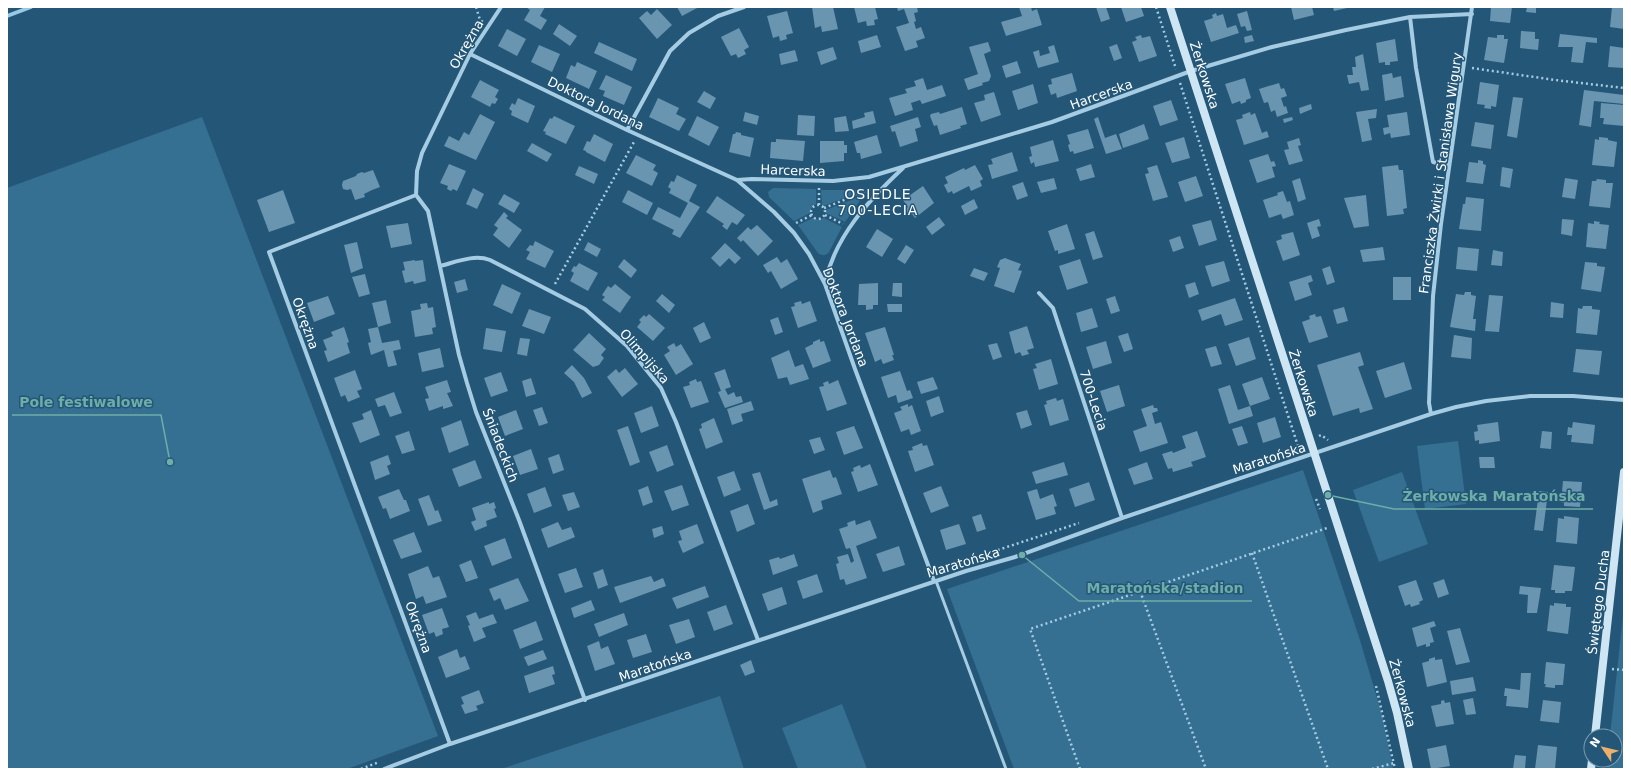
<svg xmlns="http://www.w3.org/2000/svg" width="1631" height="776" viewBox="0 0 1631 776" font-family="'DejaVu Sans',sans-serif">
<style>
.green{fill:#357092}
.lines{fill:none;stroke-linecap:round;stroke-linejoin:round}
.stream{stroke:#99c9e4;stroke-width:4}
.building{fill:#6995b0}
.path{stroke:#a5cce3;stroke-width:2.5;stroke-dasharray:2 3;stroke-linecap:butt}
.lane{stroke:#a5cce3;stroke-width:3}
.street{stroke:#a5cce3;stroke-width:4}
.secondary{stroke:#cee5f3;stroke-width:8}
.labels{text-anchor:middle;stroke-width:3;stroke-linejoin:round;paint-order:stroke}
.street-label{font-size:13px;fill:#fff;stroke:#245777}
.neighbourhood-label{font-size:14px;letter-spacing:1px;fill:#fff;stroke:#245777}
.leader{fill:none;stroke:#6fada8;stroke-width:1.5}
.callout-dot{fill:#6fada8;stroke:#245777;stroke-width:1.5}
.callout-label{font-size:14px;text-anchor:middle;font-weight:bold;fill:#6fada8;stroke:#245777;stroke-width:3;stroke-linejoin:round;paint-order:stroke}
</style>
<rect width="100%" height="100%" fill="#245777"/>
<path class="green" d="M202,117L438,736L347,769H7V188Z
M773,188L816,189V204L812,207L810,213L794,221L769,197L768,192Z
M821,190H864L866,192L845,222L826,213V210L856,198L855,194L823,206L822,205Z
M813,218L819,220L824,218L842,227L829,252C826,256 822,256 818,253L798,225Z
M1458,441L1466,504L1425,509L1417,446Z
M1303,470L1359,637L1383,718L1393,769H1014L947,589Z
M1402,472L1428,544L1379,562L1353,490Z
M1624,607V769H1607L1608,760H1615V736H1610Z
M720,696L744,769H501Z
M842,704L867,769H798L782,728Z"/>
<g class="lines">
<path class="stream" d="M7,16L31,7"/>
</g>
<path class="building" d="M526,7H545L540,16L547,20L541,30L524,20L530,10Z
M677,7H699L682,16Z
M812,7H833L838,29L822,32L821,26L815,28Z
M854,7H875L878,19L874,20L875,25L867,26L866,21L858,23Z
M897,7H917L918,12L914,13L916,21L914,22L916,29L921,27L925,38L916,41L918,47L905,51L896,27L909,23L904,9L898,11Z
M1019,7H1031L1032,11L1037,9L1042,25L1006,36L1001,22L1022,16Z
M1096,7H1106L1110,19L1101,22Z
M1121,7H1141L1144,16L1126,22Z
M1291,7H1312L1314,15L1294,20Z
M1333,7H1347V8L1334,11Z
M1491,7H1512L1510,23L1490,21Z
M1527,7H1536V13L1526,12Z
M1612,7H1624V29L1610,27Z
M657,9L672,25L657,39L639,18L647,11L651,15Z
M787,11L793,33L786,35L787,39L780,41L779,36L773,38L767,16Z
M1247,11L1252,30L1247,31L1245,26L1241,27L1237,14Z
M1216,13L1217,16L1223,14L1227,28L1236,25L1239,33L1211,42L1204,21L1213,18L1212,15Z
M559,24L577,36L570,46L553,34Z
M739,28L749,47L744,50L746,54L738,58L736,54L731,56L721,37Z
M507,29L526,39L517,56L498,46Z
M1521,31L1535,32V39H1539L1538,50L1520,48Z
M1560,34L1597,38V43L1586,42L1583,63L1571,62L1573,47H1558Z
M877,35L881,47L861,53L858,41Z
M1141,35L1142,38L1150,36L1157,56L1139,62L1132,42L1137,40L1135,37Z
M1252,35L1254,41L1245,43L1244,37Z
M1497,35H1504V39H1508L1504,63L1484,60L1488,37L1497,38Z
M1395,39L1398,61L1390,62V65H1385V62L1379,63L1376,43Z
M599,42L637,59L632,71L594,53Z
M988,42L991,51L984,54L991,76L989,81L982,83L983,85L968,90L964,79L978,74L969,47Z
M1117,44L1122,58L1114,61L1109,47Z
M539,45L560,54L552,72L531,62Z
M1054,45L1059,62L1038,68L1033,52L1039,50L1040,56L1050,53L1048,47Z
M1610,46L1624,48V68L1608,67Z
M833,47L837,59L821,65L817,52Z
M795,50L798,61L781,65L779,54Z
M1363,54L1369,90L1361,91L1359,82L1349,84L1347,75H1353L1352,67H1356L1355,57Z
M1017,61L1021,73L1006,78L1002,66Z
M577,62L597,71L589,89L566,78L571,65L575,67Z
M1072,73L1077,91L1057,98L1056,93L1051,95L1048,85L1052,84L1051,79Z
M1392,73L1393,78L1401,76L1404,97L1385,101L1382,75Z
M606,75L632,87L624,105L603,96L605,91L599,89Z
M923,78L927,90L942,85L946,96L922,104L920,100L911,103L913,110L895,116L889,98L907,93L905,89L916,86L914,81Z
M1245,78L1251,98L1246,100V102L1241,104L1240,101L1232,104L1225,84Z
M480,80L499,90L495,97L498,99L495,104L492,103L490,107L471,97Z
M1480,82L1499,85L1496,107L1491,106V109L1484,108L1485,105L1477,104Z
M1279,83L1281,89L1284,88L1287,96L1281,98L1284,107L1286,106L1288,113L1277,117L1275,110L1271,112L1268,102L1264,103L1259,89Z
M1033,84L1038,103L1018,110L1012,91Z
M1584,90L1624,95V104L1594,101L1591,127L1579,125Z
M704,91L716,98L710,109L697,102Z
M994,92L1001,115L981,122L974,103L985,100L984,95Z
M1513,97L1523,98L1517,138L1507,136Z
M518,98L535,106L528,123L511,115L512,111L509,109L512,103L515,105Z
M658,98L679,108L676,114L686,119L679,131L649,117Z
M1171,100L1178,120L1160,126L1153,106Z
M1601,103L1624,105V126L1603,124L1604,118H1600Z
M1311,104L1312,109L1300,114L1299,108Z
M962,107L967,124L960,126L961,128L940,135L937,125L934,126L930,116L931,114L939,112L940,114Z
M1377,109L1376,118L1368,119L1372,140L1362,142L1356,112Z
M873,111L876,123L853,129L852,121L865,117L864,113Z
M745,112L759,116L757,125L743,121Z
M1250,112L1251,115L1255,113L1262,133L1267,131L1269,137L1244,145L1236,120L1243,118L1242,115Z
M1407,112L1410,135L1391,138L1390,133L1384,135L1383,128L1389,127L1387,115Z
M480,114L495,122L476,160L444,146L449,136L459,141L464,132L469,135Z
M798,115L815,116L814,136L797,135Z
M554,116L575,126L566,144L545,134L546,132L543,131L550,118L552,119Z
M697,116L719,127L709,146L688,135Z
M846,116L849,131L835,132L834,118Z
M918,117L921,127L915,129L918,141L900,147L895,131L892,132L890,126Z
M1098,117L1105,138L1116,134L1122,149L1106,154L1094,119Z
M1292,117L1293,120L1284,123L1283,119Z
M1475,122L1494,125L1491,149L1471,146Z
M1144,124L1149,139L1138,143L1136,139L1138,143L1123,148L1119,134Z
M1088,129L1094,148L1074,154L1073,151L1070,152L1068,145L1070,144L1067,135Z
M736,132L741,133V135L754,138L750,157L729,152L733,134H735Z
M594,134L613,144L605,162L586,152V151L583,150L587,141L590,142Z
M877,135L882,153L861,159L860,153H857L854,142Z
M1184,137L1190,158L1172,163L1165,143Z
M1599,137L1608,138V140L1617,142L1614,167L1592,165L1595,139L1599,140Z
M1299,138L1301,145L1298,146L1303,161L1289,165L1284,150L1289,149L1287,142Z
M776,139L805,141L803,161L770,158L771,142H776Z
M1053,140L1059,161L1035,167L1034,162L1031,164L1029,157L1032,156L1030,147Z
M820,141H844V145H847V153H844V161L820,163Z
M532,143L552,154L547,162L527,151Z
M1012,152L1018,171L992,179L988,165L993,164L991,159Z
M1268,154L1271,162L1274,161L1276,166L1272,167L1275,177L1257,183L1249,160Z
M636,155L656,165L653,170L658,173L652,186L626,173Z
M1478,160L1483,161V164L1486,165L1483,184L1466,182L1469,162L1478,163Z
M449,164L466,171L457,191L453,189L451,191L447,189L448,186L440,183Z
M1091,164L1095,177L1080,181L1076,169Z
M975,165L983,179L980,181L982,186L971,191L969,186L953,194L952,191L948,193L944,185L948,183L945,177L964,168L965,170Z
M1157,165L1168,197L1153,201L1145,174L1149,173L1147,168Z
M1398,165L1399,170H1403L1407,208L1403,209L1404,214L1387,216L1382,167Z
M579,166L598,174L594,184L575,175Z
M1502,167L1513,169L1510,188L1500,186Z
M373,170L380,187L372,190L364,194L365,197L355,200L351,189L347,190L343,189L342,185L343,181L356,176L357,174L362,172L364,173Z
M677,175L697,185L689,201L700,207L680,238L672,234L674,230L652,219L658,207L680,218L688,203L669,193L671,189L668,187L671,181L674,182Z
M1196,176L1203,196L1185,202L1178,182Z
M1054,178L1057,189L1041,193L1037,182Z
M1300,178L1306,199L1298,202L1292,181Z
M1565,178L1578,180L1575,199L1562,197Z
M1597,179L1606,180V183H1613L1610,208L1589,206L1592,181H1596Z
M1023,182L1028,196L1017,200L1012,186Z
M923,186L934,203L915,218L912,214L908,216L904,210L908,207L903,200Z
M473,188L484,194L477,209L466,204Z
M283,190L295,223L269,232L257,200Z
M628,190L653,203L647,215L622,202Z
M1283,191L1287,202L1290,201L1294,215L1283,219L1281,214L1269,218L1263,200L1278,195L1277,193Z
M504,194L520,203L514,213L498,204Z
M1366,195L1369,226L1354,228L1344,198Z
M717,196L745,215L737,225L732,222L727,230L722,226L724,224L706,212Z
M1466,197L1484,199L1481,231L1459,229L1463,204H1465Z
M974,199L978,208L965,215L961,206Z
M504,212L508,216L506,218L522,230L509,248L493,235L498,228L494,225Z
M939,217L945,225L932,235L926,227Z
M1319,219L1321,226L1317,227L1320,236L1312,239L1307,223Z
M1562,219L1574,220L1572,236L1561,234Z
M1211,220L1217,240L1199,246L1192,225Z
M1594,221L1600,222L1599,224L1609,225L1606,249L1586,247L1588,223L1594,224Z
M408,223L412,244L391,248L386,226Z
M1067,224L1075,249L1058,254V250L1055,251L1048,231Z
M757,225L773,241L758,256L743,240L741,242L737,238L748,227L751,230Z
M877,229L893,239L882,257L866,247Z
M1094,231L1103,257L1093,260L1085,234Z
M1293,232L1300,255L1283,261L1276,241L1282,239L1281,235Z
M1180,236L1184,248L1173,252L1169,240Z
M535,241L554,251L545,268L526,259L530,252L526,250L530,245L533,246Z
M357,242L363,268L351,273L344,245Z
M588,242L601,249L597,257L584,250Z
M725,243L741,258L735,264L729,258L720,267L711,258Z
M906,245L914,250L905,264L897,259Z
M1383,247L1385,260L1363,262L1360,250Z
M1458,247L1479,249L1477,271L1456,269Z
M1493,250L1503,252L1502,266L1491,265Z
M777,257L781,263L787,259L798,279L781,289L771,271L768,273L763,265Z
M1005,258L1021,264L1018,270L1022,271L1014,293L994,286L1000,268L997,267L1000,260Z
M624,259L637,270L631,278L618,267Z
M1080,259L1088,283L1067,290L1059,266Z
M415,260V261L423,260L426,281L414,284L413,281L405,283L402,271L405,270L403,262Z
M1224,261L1230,281L1212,287L1205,266Z
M1585,262L1597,263V266L1605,267L1601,292L1581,289Z
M579,263L598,273L588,291L570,281L574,273L571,271L574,266L576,267Z
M1330,266L1335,282L1327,285L1322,269Z
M974,268L988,273L984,281L970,276Z
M365,274L370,294L359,297L352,277Z
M1311,275L1313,281L1308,283L1312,295L1295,301L1289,282Z
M1393,277H1411V300H1393Z
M465,279L468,290L457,293L454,282Z
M1195,282L1199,294L1189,298L1185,285Z
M878,283V305H873V309L866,310V305H858L859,284Z
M893,283H902V297L892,296Z
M502,284L521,293L512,314L493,305Z
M615,284L631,297L620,313L602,300L605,297L602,295L608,286L611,288Z
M1465,292H1471V295L1476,296L1473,319H1476L1475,331L1450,327L1456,294L1464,295Z
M662,294L675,305L669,313L656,301Z
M1489,295L1503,296L1499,332L1485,331Z
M328,296L335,314L314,322L307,303Z
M1115,296L1120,311L1111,314L1106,299Z
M1235,298L1243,320L1225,326L1221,314L1202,321L1198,310Z
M386,300L391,323L378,327L372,303Z
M801,301L802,304L810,301L817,321L798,328L791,307L795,306L794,303Z
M1551,302L1564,304L1563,318L1550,317Z
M427,303L428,308L433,307L436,327L432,328L433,334L415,337L411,311L421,309L420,304Z
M887,304H902V312H888Z
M1583,306H1592V309L1600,310L1597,335L1576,333L1578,308L1582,309Z
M1344,307L1348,321L1337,324L1333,310Z
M1092,308L1098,327L1081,332L1076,313Z
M529,309L551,317L544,334L522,326Z
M649,314L665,328L653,341L637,327L641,322L639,320L644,315L646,317Z
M1315,314L1316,317L1321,316L1328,337L1309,343L1302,322L1310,319L1309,316Z
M778,317L783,332L775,335L770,320Z
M704,322L711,338L700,343L693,328Z
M1027,326L1034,348L1027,350L1029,354L1022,356L1020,352L1015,354L1009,332Z
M344,327L349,342L347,343L350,353L328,362L324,351L327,350L323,340L333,336L331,332Z
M378,327L382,343L399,340L401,349L393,351L397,365L388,367L384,350L371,355L368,343L371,342L368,329Z
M885,327L894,355H892L894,360L883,364L881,359L875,362L865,333Z
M486,328L506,331L502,352L483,349Z
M589,333L606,349L601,355L604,358L599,365L593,367L573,350Z
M1128,333L1133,349L1124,352L1118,336Z
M1454,335L1472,338L1471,359L1451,357Z
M1249,337L1256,359L1236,366L1228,344Z
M520,338L530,339L527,356L517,354Z
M820,339V342L824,341L831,361L813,368L805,348L813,344V342Z
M1106,341L1112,363L1093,369L1086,347Z
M674,343L676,347L681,344L693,364L676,375L664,355L670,351L667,347Z
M997,343L1002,357L993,360L988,345Z
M1216,346L1222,364L1211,367L1205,349Z
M440,348L444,367L422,372L418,353Z
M1576,349L1602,351L1599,375L1573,372Z
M789,350L795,367L803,364L809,379L790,385L787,377L778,379L771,358Z
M1360,352L1364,365L1358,367L1373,409L1360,413L1359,408L1333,416L1317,365Z
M1051,359L1058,384L1039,390L1033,369L1037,368L1035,364Z
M1404,362L1412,389L1385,398L1376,371Z
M572,365L584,378L592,393L582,398L574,382L564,373Z
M625,368L638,384L622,397L607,377L616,369L619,373Z
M725,369L731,387L725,389L728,395L734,392L736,397L741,396L743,402L725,408L718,392L721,391L714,373Z
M355,370L362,389L357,391L360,397L348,402L345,395L341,397L334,378Z
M900,371L907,391L910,390L913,398L898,403L896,395L888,398L881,377Z
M501,372L508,391L491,397L484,378Z
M933,377L938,389L921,394L917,382Z
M1262,377L1270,399L1250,406L1253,416L1229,424L1218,389L1230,385L1238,410L1250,406L1242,384Z
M531,378L536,394L526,397L522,381Z
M696,379L697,382L701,381L709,402L691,408L683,387L690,385L689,382Z
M447,380L451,392L447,393L453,406L443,409V406L429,411L425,399L429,398L425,387Z
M838,380L847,404L827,411L819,387L824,386L823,383L828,381L829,384Z
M1119,385L1125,406L1107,412L1100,391Z
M394,392L402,413L390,417L385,405L378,407L375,399Z
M939,396L944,412L931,417L926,401Z
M1056,398L1057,401L1063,399L1069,420L1050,426L1044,405L1047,404L1046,401Z
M751,401L754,410L741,414L743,421L732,425L727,409Z
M908,404V407L912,405L921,431L911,435L909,429L901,432L894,413L902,410L900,407Z
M1153,405L1154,408H1157L1158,411L1152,413L1155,424L1161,422L1168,443L1140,452L1133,431L1147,426L1141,409Z
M652,406L659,426L641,433L634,413Z
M542,407L548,423L539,426L533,410Z
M371,410L380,435L360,443L352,423L364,419L362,414Z
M516,410L523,429L505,436L498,417Z
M1027,410L1032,425L1021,429L1016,413Z
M1275,417L1281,437L1263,443L1257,423Z
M714,418L723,442L706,449L699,429L702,428L701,424Z
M461,420L469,445L449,453L441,428Z
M1498,422L1500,441L1479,444V440L1475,441L1474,432L1478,431L1477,425Z
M1573,422L1595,425L1593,444L1571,442L1572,435H1567L1568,427L1572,428Z
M628,426L640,462L630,466L617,430Z
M854,426L863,448L844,455L836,432Z
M1242,426L1248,443L1238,446L1232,429Z
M409,431L415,450L402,454L395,436Z
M1197,431L1206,457L1191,462L1193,466L1173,472L1172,468L1168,469L1162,454L1172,451L1173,453L1186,448L1182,436Z
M1542,431L1552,432L1551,449L1540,448Z
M820,437L825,450L814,454L809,440Z
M922,443L923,446L927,445L934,465L915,472L908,451L913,450L912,447Z
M667,445L674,465L657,472L649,452Z
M531,449L538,469L520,475L513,456Z
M559,454L564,470L553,474L548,458Z
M388,455L391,464L387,466L390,474L375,480L370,462Z
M1479,457H1494L1495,468H1480Z
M475,460L482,478L459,487L452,469Z
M1064,462L1068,475L1036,484L1032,472Z
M1147,462L1153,479L1134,485L1128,469Z
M870,464L878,485L858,492L851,472L854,471L853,468L860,465L861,468Z
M830,470L833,478L836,477L842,494L821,501L823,509L813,513L802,479Z
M734,471L741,490L724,497L717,477Z
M760,472L770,502L777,499L778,505L764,510L752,474Z
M1563,481L1582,482L1580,507L1564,506V503L1561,502Z
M1089,482L1095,500L1075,507L1069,489Z
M682,485L689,505L672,511L664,491Z
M648,486L653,502L643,506L638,490Z
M941,486L949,506L931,513L923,493Z
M545,487L552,506L534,513L527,494Z
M399,489L404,500H406L410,511L390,519L386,508L383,509L378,497Z
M1037,489L1040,499L1053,494L1057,506L1054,507L1056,514L1036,520L1027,492Z
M1539,491L1548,492L1543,531L1534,530Z
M574,492L580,507L568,511L562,495Z
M429,495L435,511L438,510L442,521L428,526L418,499Z
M489,502V504L494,502L496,508L494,509L497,517L486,521L487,526L475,531L471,522L476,520L472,508Z
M748,504L755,524L737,532L730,511Z
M981,514L986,529L977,532L972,517Z
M1564,516L1579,518L1577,544L1556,542L1558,518L1564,519Z
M855,520L856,525L870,520L877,538L856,546L867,578L846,585L844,579L840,580L836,564L839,563L837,557L848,554L851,563L854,561L850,548L846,549L839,529L848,526L847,523Z
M558,522L562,530L571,527L575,537L548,548L541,529Z
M697,524L704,543L683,553L678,541L682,540L679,531Z
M959,524L966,544L946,550L940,530Z
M662,526L664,534L654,538L652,529Z
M414,532L422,552L401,559L393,540Z
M505,538L512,558L492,566L484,546Z
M899,546L905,565L883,572L876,554Z
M794,554L798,566L773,575L769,560L779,557L780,559Z
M471,560L478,578L466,582L459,565Z
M1554,565L1575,567L1572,591H1565V593H1555V590H1551Z
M428,566L433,578L439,576L447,597L426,604L423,596L416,599L408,574Z
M576,568L583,587L565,593L558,574Z
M603,569L608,585L598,589L593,573Z
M817,574L823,592L803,599L797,581Z
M651,576L654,582L663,578L666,586L620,603L614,587Z
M518,578L529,601L505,610L500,598L494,601L489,589Z
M1444,579L1449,594L1438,598L1433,583Z
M1416,580L1423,600L1419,602L1420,604L1411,607L1410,604L1405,606L1398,586Z
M705,586L709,597L677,609L672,598Z
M1520,586L1541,588L1537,613H1527L1528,595L1519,594Z
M782,587L787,604L768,611L762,594Z
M591,600L595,610L574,618L571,608Z
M1554,603L1566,604V607H1571L1568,634L1547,631L1550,605L1554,606Z
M726,605L733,624L714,631L707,612Z
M442,608L449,627L442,629L443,634L436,637L434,632L429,634L422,615Z
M476,612L479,619L493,614L497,623L482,628L486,637L474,642L468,626L470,625L466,616Z
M624,613L628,625L599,637L594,624Z
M689,619L695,637L676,644L669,625Z
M536,621L543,640L520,649L513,630Z
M1434,621L1436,626L1430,628L1434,642L1430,643V646L1426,647V644L1417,647L1412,628Z
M1460,628L1470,662L1456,665L1447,631Z
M646,634L652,652L633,658L627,640Z
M599,641L601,649L608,646L615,664L595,671L587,646Z
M457,649L460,658L465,656L470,669L446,678L438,657Z
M543,650L547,659L528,666L524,657Z
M1435,657V660L1442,659L1447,682L1427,687L1422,663L1429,661V659Z
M751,660L755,672L745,676L740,665Z
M1546,662L1565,664L1563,685H1555V688L1545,687L1546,684H1544Z
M553,666L555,674L552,675L555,684L529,693L524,676Z
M1521,673H1531L1528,708L1506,706L1507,696H1504L1505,688L1520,690Z
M1473,677L1476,691L1452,695L1450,681Z
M479,690L484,703L476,706L478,710L465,714L461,705L464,704L461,697Z
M1473,698L1476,714L1466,715L1463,700Z
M1444,700L1445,703L1450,702L1454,724L1436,727L1431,706L1441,704V701Z
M1543,700L1561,702L1559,723L1540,721Z
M1446,745L1450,766L1431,769L1427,749Z
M1538,745L1557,747L1555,769H1535Z
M1515,755L1526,756L1525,769H1513Z"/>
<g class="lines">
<path class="path" d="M476,7L480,20L483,22
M1156,7L1176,69
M1472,68L1555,80L1624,88
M1180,83L1297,443L1298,446L1296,450
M819,188V205
M811 212a7 7 0 1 1 14 0a7 7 0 1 1-14 0Z
M824,208L849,198
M825,215L843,224
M796,223L812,215
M555,284L634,142
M1319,436L1321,435L1328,440
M1316,499L1320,509
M1252,553L1328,769
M974,558L1079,523
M1140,591L1206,769
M1612,669L1624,670
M1376,686L1395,769
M361,769L379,762
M1080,769L1030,629L1327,528
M1372,769L1394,763"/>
<path class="lane" d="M936,581L1006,769"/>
<path class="street" d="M1410,17L1416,68L1433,162L1449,166
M470,54L627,130L737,180L774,212L794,233L809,254L825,284L855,369L934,581
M627,130L670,51L689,33L718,16L744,7
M737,180L752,179L833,181L869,177L1052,122L1191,71L1272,47L1346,30L1410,17L1472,14
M416,195L269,252L450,744
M416,195L428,211L459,355L467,383L476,412L519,520L585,700
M416,195L417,171L422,153L470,54L501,7
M440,266C456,262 474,254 490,260L585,309L627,346L661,388L676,422L758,640
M825,283C835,236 869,200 903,168
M1039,293L1053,308L1122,518
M1431,414L1429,403L1433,296L1441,224L1472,7
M384,769L450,744L966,571L1015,557L1122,518L1431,414L1456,407L1486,401L1530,396H1573L1624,400"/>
<path class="secondary" d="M1170,7L1388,681L1397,713L1409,769
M1595,736L1624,472
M1591,769L1592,760"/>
</g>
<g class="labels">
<g class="street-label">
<text transform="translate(466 44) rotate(-60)" y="5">Okrężna</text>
<text transform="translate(1205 75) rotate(72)" y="5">Żerkowska</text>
<text transform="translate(1101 94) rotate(-20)" y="5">Harcerska</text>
<text transform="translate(596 103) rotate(26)" y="5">Doktora Jordana</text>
<text transform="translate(793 170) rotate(2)" y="5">Harcerska</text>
<text transform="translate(1440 173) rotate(-82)" y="5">Franciszka Żwirki i Stanisława Wigury</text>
<text transform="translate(846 317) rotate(69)" y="5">Doktora Jordana</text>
<text transform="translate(306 323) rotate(70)" y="5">Okrężna</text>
<text transform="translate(645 356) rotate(49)" y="5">Olimpijska</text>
<text transform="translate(1304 383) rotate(72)" y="5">Żerkowska</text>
<text transform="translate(1094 400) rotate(72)" y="5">700-Lecia</text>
<text transform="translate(501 445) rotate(69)" y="5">Śniadeckich</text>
<text transform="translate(1269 458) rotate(-18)" y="5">Maratońska</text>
<text transform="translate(963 562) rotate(-17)" y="5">Maratońska</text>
<text transform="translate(1598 602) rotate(-83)" y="5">Świętego Ducha</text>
<text transform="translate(419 627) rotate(70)" y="5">Okrężna</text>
<text transform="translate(655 665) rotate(-19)" y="5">Maratońska</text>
<text transform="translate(1403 693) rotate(75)" y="5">Żerkowska</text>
</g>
<g class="neighbourhood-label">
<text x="878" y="199">OSIEDLE<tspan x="878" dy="16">700-LECIA</tspan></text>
</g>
</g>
<path class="leader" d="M170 462L161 415H12M1328 495L1394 509H1593M1022 555L1079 601H1252"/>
<g class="callout-dot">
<circle cx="170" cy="462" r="4"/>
<circle cx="1328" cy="495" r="4"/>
<circle cx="1022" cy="555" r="4"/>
</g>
<g class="callout-label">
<text x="86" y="407">Pole festiwalowe</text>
<text x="1494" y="501">Żerkowska Maratońska</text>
<text x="1165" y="593">Maratońska/stadion</text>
</g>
<rect width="1631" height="776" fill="none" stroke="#ffffff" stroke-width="16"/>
<g transform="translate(1603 748) rotate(305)"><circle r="19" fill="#245777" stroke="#7c9aad"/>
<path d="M0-3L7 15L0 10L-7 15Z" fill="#edaf69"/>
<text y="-6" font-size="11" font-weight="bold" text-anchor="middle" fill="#ffffff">N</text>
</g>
</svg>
